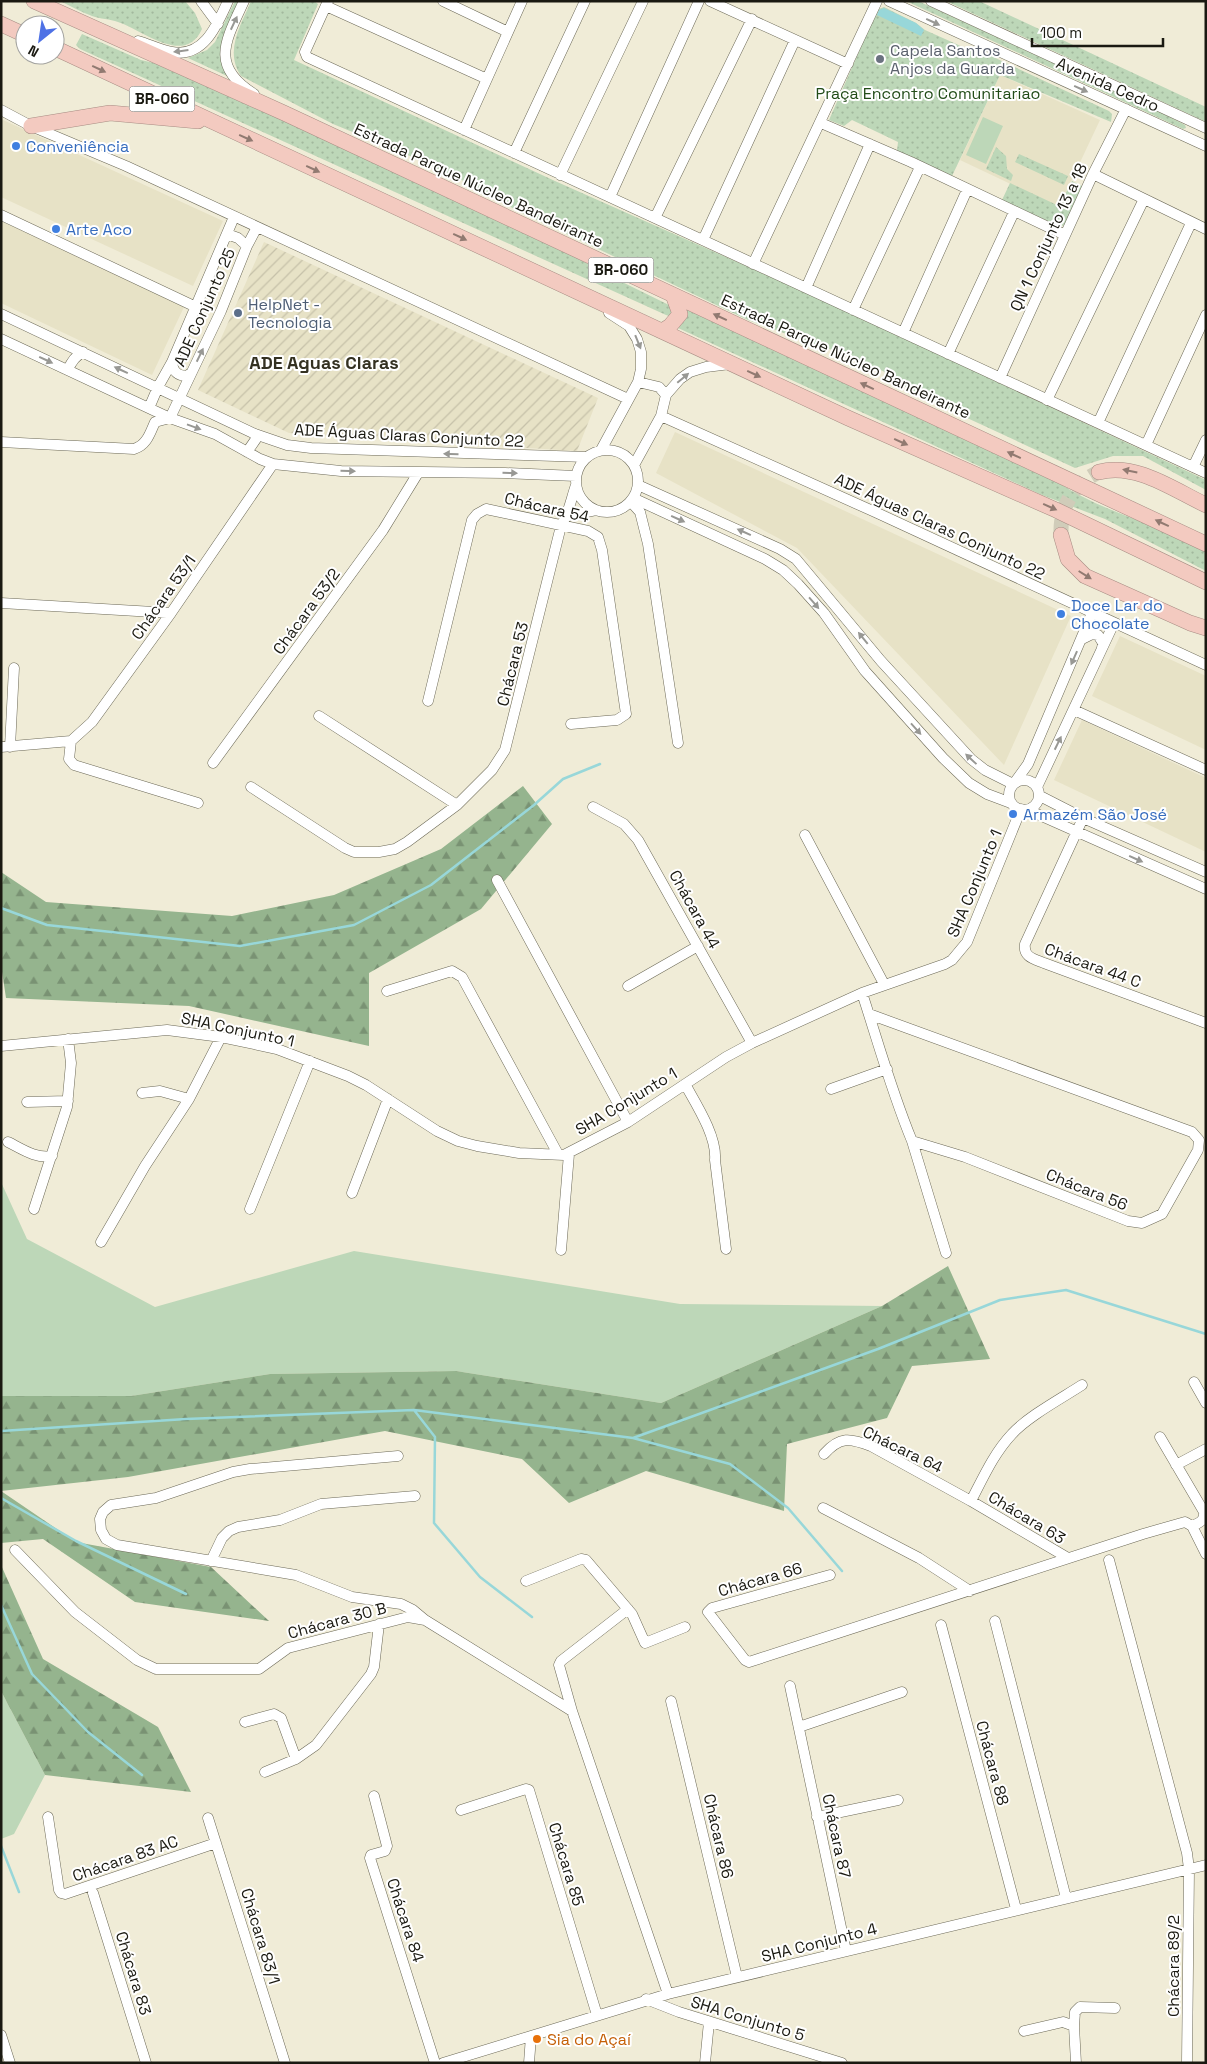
<svg xmlns="http://www.w3.org/2000/svg" width="1207" height="2064" viewBox="0 0 1207 2064" font-family="'Space Grotesk',sans-serif">
<style>
.built{fill:#e7e2c6}
.industrial{fill:url(#industrial-furrows)}
.grass{fill:#bdd7b8}
.forest{fill:url(#forest-firs)}
.park{fill:url(#park-dots)}
.water{fill:#98d7d9}
.lines{fill:none;stroke-linecap:round;stroke-linejoin:round}
.stream{stroke:#98d7d9;stroke-width:2.5}
.highway-tunnel{stroke:#d0ccb9;stroke-width:15;stroke-dasharray:15 8;stroke-linecap:butt}
.minor-casing{stroke:#6c6957;stroke-width:11}
.highway-casing{stroke:#a78c83;stroke-width:16}
.minor{stroke:#fff;stroke-width:10}
.highway{stroke:#f3cac0;stroke-width:15}
.oneway{fill:#989894}
.oneway2{fill:#917a71}
.worship-dot{fill:#6b7280;stroke:#fff;stroke-width:2}
.shop-dot{fill:#3f7fe0;stroke:#fff;stroke-width:2}
.service-dot{fill:#5c6f8a;stroke:#fff;stroke-width:2}
.food-dot{fill:#e8710a;stroke:#fff;stroke-width:2}
.labels{text-anchor:middle;stroke-width:4;stroke-linejoin:round;paint-order:stroke}
.shield{fill:#fff;stroke:#5f5e58;stroke-width:1}
.shield-label{font-size:15px;font-weight:bold;fill:#1a1911}
.worship-label{font-size:16px;fill:#5b616d;stroke:#fff;text-anchor:start}
.street-label{font-size:16px;fill:#1a1911;stroke:#fff}
.park-label{font-size:16px;fill:#224c18;stroke:#fff}
.shop-label{font-size:16px;fill:#366cbe;stroke:#fff;text-anchor:start}
.service-label{font-size:16px;fill:#4e5e75;stroke:#fff;text-anchor:start}
.food-label{font-size:16px;fill:#c56008;stroke:#fff;text-anchor:start}
.neighbourhood-label{font-size:18px;font-weight:bold;fill:#343121;stroke:#fff}
</style>
<defs>
<pattern id="industrial-furrows" width="10" height="10" patternUnits="userSpaceOnUse" patternTransform="scale(1.25)"><rect width="10" height="10" fill="#e7e2c6"/><path d="M-1 1l2-2M0 10L10 0M9 11l2-2" fill="none" stroke="#c6c1a9"/></pattern>
<pattern id="forest-firs" width="22" height="20" patternUnits="userSpaceOnUse" patternTransform="scale(1.25)"><rect width="22" height="20" fill="#95b48e"/><path d="M5 1l3.5 6h-7zM16 11l3.5 6h-7z" fill="#799273"/></pattern>
<pattern id="park-dots" width="8" height="8" patternUnits="userSpaceOnUse" patternTransform="scale(1.25)"><rect width="8" height="8" fill="#bdd7b8"/><path d="M2 2h.1M6 6h.1" fill="none" stroke="#a2b89d" stroke-width="1.8" stroke-linecap="round"/></pattern>
</defs>
<rect width="100%" height="100%" fill="#f0ecd7"/>
<path class="built" d="M1000,75L1100,120L1059,207L960,160Z
M1,119L223,221L193,286L1,197Z
M1,221L184,307L152,375L1,303Z
M675,432L1071,616L1004,765L797,548L656,473Z
M1120,636L1206,676V750L1092,696Z
M1082,720L1206,778V852L1054,780Z"/>
<path class="industrial" d="M264,242L598,398L577,451L289,433L198,390Z"/>
<path class="grass" d="M983,117L1003,126L986,164L966,155Z
M1,1182L27,1239L155,1307L354,1251L680,1304L882,1306L661,1403L456,1371L270,1374L131,1396H1Z
M1,1691L45,1775L14,1834L1,1839Z"/>
<path class="forest" d="M523,786L552,824L481,909L369,973V1046L189,1006L6,998L1,965V872L46,902L232,916L334,895L441,849Z
M948,1266L990,1359L912,1366L887,1418L787,1444L784,1511L646,1471L569,1503L522,1459L385,1431L128,1477L1,1491L76,1542L211,1567L269,1621L135,1602L43,1539L1,1543V1396H131L270,1374L456,1371L661,1403L882,1306Z
M1,1565L43,1659L158,1727L191,1792L45,1775L1,1691Z"/>
<path class="park" d="M60,1H185L195,13L202,29C185,67 143,30 118,22C110,19 100,19 92,16C81,12 71,6 60,1Z
M235,1H241L223,65L227,76L188,58L207,50L215,42Z
M251,1H314L318,4L294,60L555,181L818,298L1206,480V490L1143,456H1113L1075,468L952,411L907,388L889,374L845,353L825,348L748,320L518,211L468,183L399,151L333,124L241,76C224,51 241,25 251,1Z
M906,1H918L1158,111L1185,125L1186,128L1183,129Z
M946,1H979L1206,107V122Z
M884,7L916,23L925,30L974,52L987,54L1006,63L1109,111L1112,114L1111,122L1000,75L952,176L897,151L898,142L852,120L844,126L829,120L875,15L879,9Z
M82,34L141,60L167,66L548,242L610,276L669,305L674,312L669,316L666,315L80,49L76,45Z
M996,147L1006,156L1007,169L1013,175L1011,181L986,169Z
M1019,154L1068,176L1064,185L1015,162Z
M1072,181L1082,186L1065,224L1061,227L1002,200L1010,183L1059,206Z
M687,309L1049,476C1096,511 1154,523 1206,547V571L1105,519L1042,495L678,328L686,319Z"/>
<path class="water" d="M884,8L916,23L924,30L921,36L877,15L879,10Z"/>
<g class="lines">
<path class="stream" d="M1,908L47,925L240,946L354,925L431,885L534,805L563,779L600,764
M414,1410L435,1437L434,1523L480,1577L532,1617
M1,1431L186,1419L414,1410L633,1438L878,1349L1000,1300L1066,1290L1206,1334
M633,1438L730,1464L788,1508L842,1571
M1,1498L76,1541L186,1594
M1,1605L32,1674L88,1732L142,1775
M1,1846L19,1892"/>
<path class="highway-tunnel" d="M1061,535C1060,506 1073,484 1099,472"/>
<defs>
<path id="minor" d="M201,1L218,24
M244,1C226,40 209,66 254,94
M328,1L305,52L307,57L1206,473
M443,1L508,32
M710,1L848,64
M889,1L1206,146
M931,1L1206,128
M326,6L487,79
M138,41C149,44 160,50 172,52C204,58 217,25 228,1
M1,110L31,126L126,166L628,399
M821,123L911,162L1065,235
M464,130L522,1
M514,153L585,1
M1093,174L1206,229
M560,175L643,1
M610,197L699,1
M1,215L196,307
M655,218L752,19
M227,234L238,238L247,246
M703,240L795,40
M753,264L877,1
M806,288L870,144
M853,310L920,167
M1,314L255,434L287,445L311,448L587,457
M903,333L967,190
M1,339L170,418L215,434L260,459L273,464L341,471L505,473L576,476
M948,354L1014,212
M172,362C173,371 177,376 187,376L191,373
M68,370C71,362 75,356 83,352
M1000,378L1093,174L1126,109
M638,382L659,387L666,395
M1047,400L1144,199
M149,408L158,387L172,362L234,217
M661,416L875,512L1206,665
M1098,423L1191,223
M1,442L134,449C147,445 150,433 155,422L170,418L221,311L247,246L257,227
M1146,445L1206,315
M601,450L638,382L641,369V352L637,339L629,326L609,313
M576 481a31 31 0 1 1 62 0a31 31 0 1 1-62 0Z
M247,452L256,439L255,434
M634,465L661,416L666,395L680,379L690,372L706,367L730,364
M1193,467L1206,440
M638,485L780,549L796,559L881,661L971,759L985,770L1013,784
M633,498L765,559L783,570L798,584L824,613L865,671L943,758L969,783L987,794L1011,803
M631,502L640,512L648,544L678,743
M568,516L596,510
M1,603L171,613
M1082,639L1092,634L1098,635L1103,643L1102,648
M428,701L472,520L477,514L486,509L588,531L598,537L602,550L626,714L617,720L571,724
M1074,710L1206,770
M319,716L457,805
M71,741L92,722L171,613L273,464
M71,741L69,759L74,765L198,803
M1,747L71,741
M10,747L14,668
M213,763L383,530L418,473
M1009 795a15 15 0 1 1 30 0a15 15 0 1 1-30 0Z
M1015,782L1028,764L1092,613
M251,787L345,848L354,852H379L395,849L407,842L457,805L492,770L505,750L561,526C569,513 571,499 576,485
M1037,787L1114,623
M1040,796L1083,818L1206,872
M593,807L624,824L638,840L752,1043
M1028,810L1206,889
M1083,818L1025,944C1023,957 1034,959 1044,963L1206,1023
M805,835L884,984
M497,880L628,1122
M628,986L698,946
M387,991L452,971L462,977L558,1154
M862,993C878,1042 892,1093 912,1141L965,1157L1128,1221L1142,1223L1162,1214L1198,1150L1199,1140L1192,1132L869,1014
M1,1046L167,1030L221,1037L277,1049L348,1076L366,1085L437,1131L458,1141L477,1146L519,1153L564,1155L628,1122L726,1057L752,1043L862,993L945,964L952,960L967,942L1021,809
M685,1084C696,1104 717,1136 715,1160L726,1249
M831,1089L887,1069
M142,1093L160,1091L189,1099
M27,1102L68,1101
M912,1141L946,1253
M8,1142C22,1149 36,1159 52,1156
M352,1193L388,1099
M34,1209L67,1107L71,1063L68,1039
M250,1209L310,1061
M101,1242L145,1166L189,1099L221,1037
M561,1250L569,1154
M1194,1382L1206,1403
M1160,1437L1204,1512C1205,1521 1199,1523 1192,1526
M824,1454C840,1436 850,1438 871,1446L971,1501L1068,1558
M398,1456L250,1469L233,1472L156,1498L111,1505L103,1512L100,1519L101,1530L106,1539L117,1545L296,1575L352,1597L401,1604L413,1610L425,1620
M1176,1465L1206,1449
M971,1501C983,1478 994,1453 1012,1434C1027,1417 1062,1398 1082,1385
M823,1508L919,1558L970,1591
M15,1550L75,1612L137,1660L156,1669H259L288,1648L408,1617L425,1620L572,1711
M1109,1560L1187,1853L1189,1869L1187,2063
M211,1561L222,1538L229,1531L238,1527L280,1520L321,1504L415,1496
M830,1575L712,1608L708,1612L745,1660L749,1662L1143,1534L1185,1522L1192,1526L1206,1554
M526,1581L581,1559L586,1560L632,1614L645,1643L685,1627
M628,1609L561,1661L559,1665L572,1711L668,1994
M995,1621L1066,1898
M941,1625L1016,1909
M790,1686L846,1951
M671,1701L737,1977
M245,1722L274,1714L281,1718L296,1759
M799,1727L902,1692
M265,1772L296,1759L316,1745L371,1674L374,1667L379,1624
M374,1796L387,1846L385,1851L371,1855L370,1858L435,2063
M461,1810L526,1789L529,1790L597,2015
M48,1817L59,1890L61,1893L65,1894L216,1843
M817,1817L898,1800
M208,1818L285,2063
M93,1893L146,2063
M646,1999L679,2012L842,2063
M1074,2026L1075,2012L1080,2007L1115,2008
M1024,2031L1063,2022L1074,2026L1076,2063
M1,2035L10,2063
M443,2063L668,1994L1206,1865
M529,2063L531,2036
M705,2063L709,2022"/>
<path id="highway" d="M34,1L284,113L1206,544
M1,24L25,35
M55,48L848,418L1056,510L1206,582
M31,126L110,113L198,121
M662,331L670,326L680,314L673,295
M1099,472C1136,462 1174,490 1206,505
M1061,535L1068,559L1085,576L1190,623L1206,628"/>
</defs>
<use href="#minor" class="minor-casing"/>
<use href="#highway" class="highway-casing"/>
<use href="#minor" class="minor"/>
<use href="#highway" class="highway"/>
</g>
<defs><path id="oneway-solid" d="M-6-.8H1V-3.2L6.5 0L1 3.2V.8H-6Z" transform="scale(1.25)"/></defs>
<g class="oneway">
<use href="#oneway-solid" transform="translate(933 22) rotate(25)"/>
<use href="#oneway-solid" transform="translate(234 23) rotate(-65)"/>
<use href="#oneway-solid" transform="translate(181 51) rotate(173)"/>
<use href="#oneway-solid" transform="translate(1081 89) rotate(24)"/>
<use href="#oneway-solid" transform="translate(638 342) rotate(68)"/>
<use href="#oneway-solid" transform="translate(200 355) rotate(-64)"/>
<use href="#oneway-solid" transform="translate(46 360) rotate(25)"/>
<use href="#oneway-solid" transform="translate(121 370) rotate(-155)"/>
<use href="#oneway-solid" transform="translate(683 378) rotate(-40)"/>
<use href="#oneway-solid" transform="translate(194 427) rotate(20)"/>
<use href="#oneway-solid" transform="translate(451 454) rotate(-179)"/>
<use href="#oneway-solid" transform="translate(348 471) rotate(2)"/>
<use href="#oneway-solid" transform="translate(510 473) rotate(2)"/>
<use href="#oneway-solid" transform="translate(678 519) rotate(24)"/>
<use href="#oneway-solid" transform="translate(744 532) rotate(-156)"/>
<use href="#oneway-solid" transform="translate(814 603) rotate(49)"/>
<use href="#oneway-solid" transform="translate(863 638) rotate(-129)"/>
<use href="#oneway-solid" transform="translate(1074 658) rotate(114)"/>
<use href="#oneway-solid" transform="translate(916 729) rotate(48)"/>
<use href="#oneway-solid" transform="translate(1058 743) rotate(-64)"/>
<use href="#oneway-solid" transform="translate(971 759) rotate(-137)"/>
<use href="#oneway-solid" transform="translate(1136 859) rotate(24)"/>
</g>
<g class="oneway2">
<use href="#oneway-solid" transform="translate(99 69) rotate(25)"/>
<use href="#oneway-solid" transform="translate(246 138) rotate(24)"/>
<use href="#oneway-solid" transform="translate(313 169) rotate(25)"/>
<use href="#oneway-solid" transform="translate(460 237) rotate(25)"/>
<use href="#oneway-solid" transform="translate(720 317) rotate(-155)"/>
<use href="#oneway-solid" transform="translate(754 374) rotate(25)"/>
<use href="#oneway-solid" transform="translate(867 386) rotate(-155)"/>
<use href="#oneway-solid" transform="translate(901 442) rotate(24)"/>
<use href="#oneway-solid" transform="translate(1014 455) rotate(-155)"/>
<use href="#oneway-solid" transform="translate(1130 471) rotate(-168)"/>
<use href="#oneway-solid" transform="translate(1050 507) rotate(24)"/>
<use href="#oneway-solid" transform="translate(1162 523) rotate(-155)"/>
<use href="#oneway-solid" transform="translate(1085 575) rotate(32)"/>
</g>
<circle class="worship-dot" cx="880" cy="59" r="5"/>
<g class="shop-dot">
<circle cx="16" cy="146" r="5"/>
<circle cx="56" cy="229" r="5"/>
<circle cx="1061" cy="614" r="5"/>
<circle cx="1013" cy="814" r="5"/>
</g>
<circle class="service-dot" cx="238" cy="313" r="5"/>
<circle class="food-dot" cx="537" cy="2039" r="5"/>
<g class="labels">
<g class="shield">
<rect x="129.5" y="86.5" width="65" height="25" rx="4"/>
<rect x="588.5" y="257.5" width="65" height="25" rx="4"/>
</g>
<g class="shield-label">
<text x="162" y="104">BR-060</text>
<text x="621" y="275">BR-060</text>
</g>
<g class="worship-label">
<text x="890" y="56">Capela Santos<tspan x="890" dy="18">Anjos da Guarda</tspan></text>
</g>
<g class="street-label">
<text transform="translate(1108 84) rotate(24)" y="6">Avenida Cedro</text>
<text transform="translate(479 185) rotate(25)" y="6">Estrada Parque Núcleo Bandeirante</text>
<text transform="translate(1048 237) rotate(-65)" y="6">QN 1 Conjunto 13 a 18</text>
<text transform="translate(204 307) rotate(-66)" y="6">ADE Conjunto 25</text>
<text transform="translate(846 356) rotate(25)" y="6">Estrada Parque Núcleo Bandeirante</text>
<text transform="translate(409 435) rotate(3)" y="6">ADE Águas Claras Conjunto 22</text>
<text transform="translate(547 507) rotate(13)" y="6">Chácara 54</text>
<text transform="translate(940 526) rotate(25)" y="6">ADE Águas Claras Conjunto 22</text>
<text transform="translate(163 597) rotate(-55)" y="6">Chácara 53/1</text>
<text transform="translate(306 611) rotate(-54)" y="6">Chácara 53/2</text>
<text transform="translate(512 664) rotate(-76)" y="6">Chácara 53</text>
<text transform="translate(974 883) rotate(-67)" y="6">SHA Conjunto 1</text>
<text transform="translate(695 909) rotate(61)" y="6">Chácara 44</text>
<text transform="translate(1093 965) rotate(20)" y="6">Chácara 44 C</text>
<text transform="translate(238 1029) rotate(12)" y="6">SHA Conjunto 1</text>
<text transform="translate(626 1101) rotate(-31)" y="6">SHA Conjunto 1</text>
<text transform="translate(1087 1189) rotate(22)" y="6">Chácara 56</text>
<text transform="translate(903 1449) rotate(26)" y="6">Chácara 64</text>
<text transform="translate(1027 1517) rotate(31)" y="6">Chácara 63</text>
<text transform="translate(760 1579) rotate(-16)" y="6">Chácara 66</text>
<text transform="translate(337 1620) rotate(-15)" y="6">Chácara 30 B</text>
<text transform="translate(993 1763) rotate(75)" y="6">Chácara 88</text>
<text transform="translate(719 1836) rotate(77)" y="6">Chácara 86</text>
<text transform="translate(837 1836) rotate(78)" y="6">Chácara 87</text>
<text transform="translate(125 1858) rotate(-19)" y="6">Chácara 83 AC</text>
<text transform="translate(567 1864) rotate(73)" y="6">Chácara 85</text>
<text transform="translate(406 1920) rotate(72)" y="6">Chácara 84</text>
<text transform="translate(261 1936) rotate(73)" y="6">Chácara 83/1</text>
<text transform="translate(819 1942) rotate(-14)" y="6">SHA Conjunto 4</text>
<text transform="translate(1173 1966) rotate(-90)" y="6">Chácara 89/2</text>
<text transform="translate(134 1973) rotate(73)" y="6">Chácara 83</text>
<text transform="translate(748 2018) rotate(17)" y="6">SHA Conjunto 5</text>
</g>
<g class="park-label">
<text x="928" y="99">Praça Encontro Comunitariao</text>
</g>
<g class="shop-label">
<text x="26" y="152">Conveniência</text>
<text x="66" y="235">Arte Aco</text>
<text x="1071" y="611">Doce Lar do<tspan x="1071" dy="18">Chocolate</tspan></text>
<text x="1023" y="820">Armazém São José</text>
</g>
<g class="service-label">
<text x="248" y="310">HelpNet -<tspan x="248" dy="18">Tecnologia</tspan></text>
</g>
<g class="food-label">
<text x="547" y="2045">Sia do Açaí</text>
</g>
<g class="neighbourhood-label">
<text x="324" y="369">ADE Aguas Claras</text>
</g>
</g>
<rect width="1207" height="2064" fill="none" stroke="#1a1911" stroke-width="5"/>
<g transform="translate(40 40) rotate(210)"><circle r="24" fill="#ffffff" stroke="#a3a3a0"/>
<path d="M0-4L9 19L0 12L-9 19Z" fill="#4e71e5"/>
<text y="-8" font-size="14" font-weight="bold" text-anchor="middle" fill="#1a1911">N</text>
</g>
<path d="M1032 38v8h131v-8" fill="none" stroke="#1a1911" stroke-width="2.5"/>
<text x="1040" y="38" font-size="15" fill="#1a1911" stroke="#ffffff" stroke-width="4" paint-order="stroke">100 m</text>
</svg>
